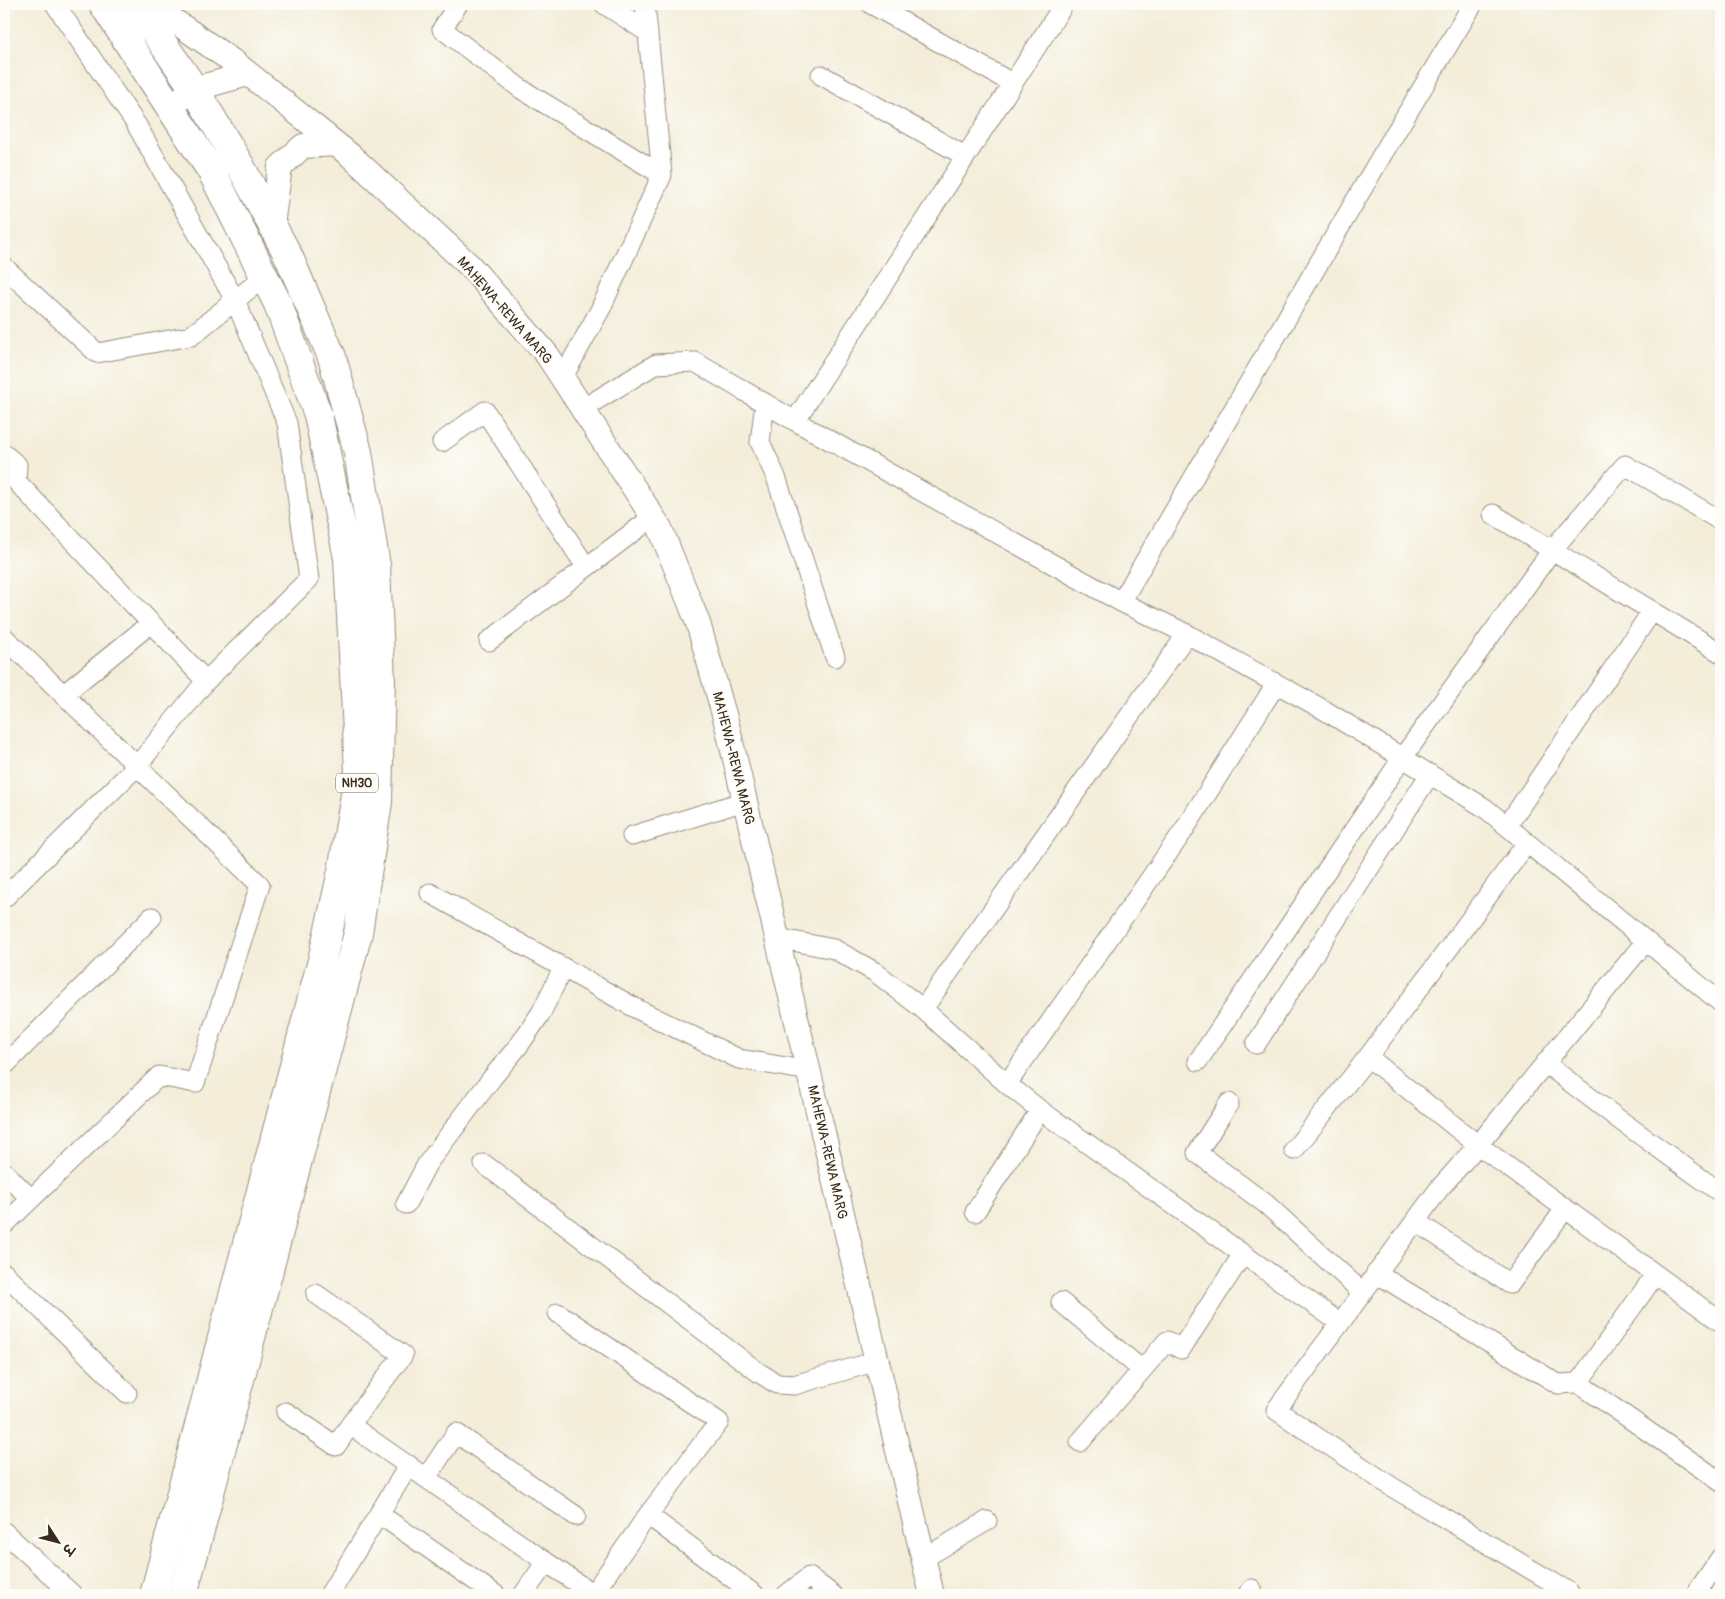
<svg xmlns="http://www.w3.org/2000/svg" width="1725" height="1599" viewBox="0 0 1725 1599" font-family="Pangolin,'Playpen Sans Deva',sans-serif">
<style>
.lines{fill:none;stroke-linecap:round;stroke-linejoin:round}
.minor-casing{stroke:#978c7c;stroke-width:21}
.major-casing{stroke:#978c7c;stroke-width:26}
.highway-casing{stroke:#978c7c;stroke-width:30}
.minor{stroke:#fff;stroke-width:19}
.major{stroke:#fff;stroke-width:24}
.highway{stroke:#fff;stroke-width:28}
.labels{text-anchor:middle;stroke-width:4;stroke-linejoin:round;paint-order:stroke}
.shield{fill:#fdfcf7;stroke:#75695f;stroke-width:1}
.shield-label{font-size:12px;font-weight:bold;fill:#3b2a1e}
.street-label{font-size:14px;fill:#3b2a1e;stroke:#fdfcf7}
</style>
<rect width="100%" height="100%" fill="#fdfcf7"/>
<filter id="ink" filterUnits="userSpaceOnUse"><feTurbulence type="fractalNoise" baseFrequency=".02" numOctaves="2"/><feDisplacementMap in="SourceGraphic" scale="10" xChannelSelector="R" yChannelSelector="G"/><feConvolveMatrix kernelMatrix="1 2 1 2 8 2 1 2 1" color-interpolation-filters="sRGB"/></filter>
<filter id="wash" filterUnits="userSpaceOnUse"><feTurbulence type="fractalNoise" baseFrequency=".0096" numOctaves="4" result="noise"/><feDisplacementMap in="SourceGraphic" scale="20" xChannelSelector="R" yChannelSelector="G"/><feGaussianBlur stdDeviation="1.12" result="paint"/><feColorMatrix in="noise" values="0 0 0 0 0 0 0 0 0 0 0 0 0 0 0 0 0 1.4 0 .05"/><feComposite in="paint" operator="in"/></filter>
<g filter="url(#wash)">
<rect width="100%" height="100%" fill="#f3edd9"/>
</g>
<g filter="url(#ink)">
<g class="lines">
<defs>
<path id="minor" d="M458,4L442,29L521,89L662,175
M604,4L647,32
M871,4L1012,83
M821,75L965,156
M4,267L97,353L191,336L264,277
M562,379L600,310L662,175L645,4
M765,403L760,442L776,477L835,657
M582,409L656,364L695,362L795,421L1121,602L1187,634L1324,710L1485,808L1721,1003
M795,421L1064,4
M442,442L485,411L586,567
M4,454L17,465L16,481L206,681
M1493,514L1721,653
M1121,602L1382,155L1473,4
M4,637L260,885L195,1083L159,1076L4,1225
M489,641L653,517
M1276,684L1184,830L1007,1084L1040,1110L1340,1323
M63,695L151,623
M1507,826L1652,611
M632,836L745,801
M430,893L637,1009L739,1059L809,1071
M4,898L137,766L206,681L309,579L287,423L235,300L136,124L55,4
M777,938L834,949L875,972L923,1009L1007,1084
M923,1009L1187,634
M1256,1044L1430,774
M1368,1057L1478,1145L1721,1322
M1198,1061L1403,757L1552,550L1625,465L1721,521
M1545,1063L1621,1121L1721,1193
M4,1066L152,917
M1229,1103L1197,1153L1266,1204L1362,1292
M1294,1150L1368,1057L1527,843
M484,1164L758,1372L777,1384L794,1385L877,1361
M4,1172L31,1199
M406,1204L427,1164L492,1078L520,1044L541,1013L563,968
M975,1212L1040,1110
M1415,1221L1510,1284L1565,1209
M4,1273L127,1393
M1376,1273L1558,1384L1578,1383
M1655,1275L1578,1383L1721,1482
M316,1294L403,1355L350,1425
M1061,1302L1142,1370
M558,1313L719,1422L648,1515L592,1595
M286,1412L336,1446L350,1425L546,1562L523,1595
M1080,1442L1167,1341L1181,1349L1243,1254
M426,1478L456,1433L576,1516
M379,1514L496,1595
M648,1515L755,1595
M4,1532L73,1595
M924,1558L987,1521
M546,1562L593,1594
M1569,1592L1392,1487L1276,1410L1439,1189L1478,1145L1646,941
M329,1595L409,1465
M786,1595L809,1577L833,1595
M1247,1595L1252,1589
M1695,1595L1721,1557"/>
<path id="major" d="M150,4L235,63L351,156L470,266L548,356L660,528L698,623L727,725L932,1595
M170,107L194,89L248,74
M272,225L280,167L303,146L336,144"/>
<path id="highway" d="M103,4L212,172L278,304L318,415L348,558L359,771L342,871L322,960L154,1595
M132,4L155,32L197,93L241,167L288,255L332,357L358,452L376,566L381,682L378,802L358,933L183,1595"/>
</defs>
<use href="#minor" class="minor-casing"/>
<use href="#major" class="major-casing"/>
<use href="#highway" class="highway-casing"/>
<use href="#minor" class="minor"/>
<use href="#major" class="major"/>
<use href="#highway" class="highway"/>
</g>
</g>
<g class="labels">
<rect class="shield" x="336" y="773.5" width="42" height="19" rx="4"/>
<g class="shield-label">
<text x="357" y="787">NH30</text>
</g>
<g class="street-label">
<text transform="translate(505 310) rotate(49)" y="5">MAHEWA-REWA MARG</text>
<text transform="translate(734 758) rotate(76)" y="5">MAHEWA-REWA MARG</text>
<text transform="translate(828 1152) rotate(77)" y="5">MAHEWA-REWA MARG</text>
</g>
</g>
<rect width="1725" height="1599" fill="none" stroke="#fdfcf7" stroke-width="20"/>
<g transform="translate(58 1542) rotate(126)" stroke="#fdfcf7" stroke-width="4" paint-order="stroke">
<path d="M0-4L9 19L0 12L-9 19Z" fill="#3b2a1e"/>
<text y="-8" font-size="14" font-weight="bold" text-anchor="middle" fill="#3b2a1e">उ</text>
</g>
</svg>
